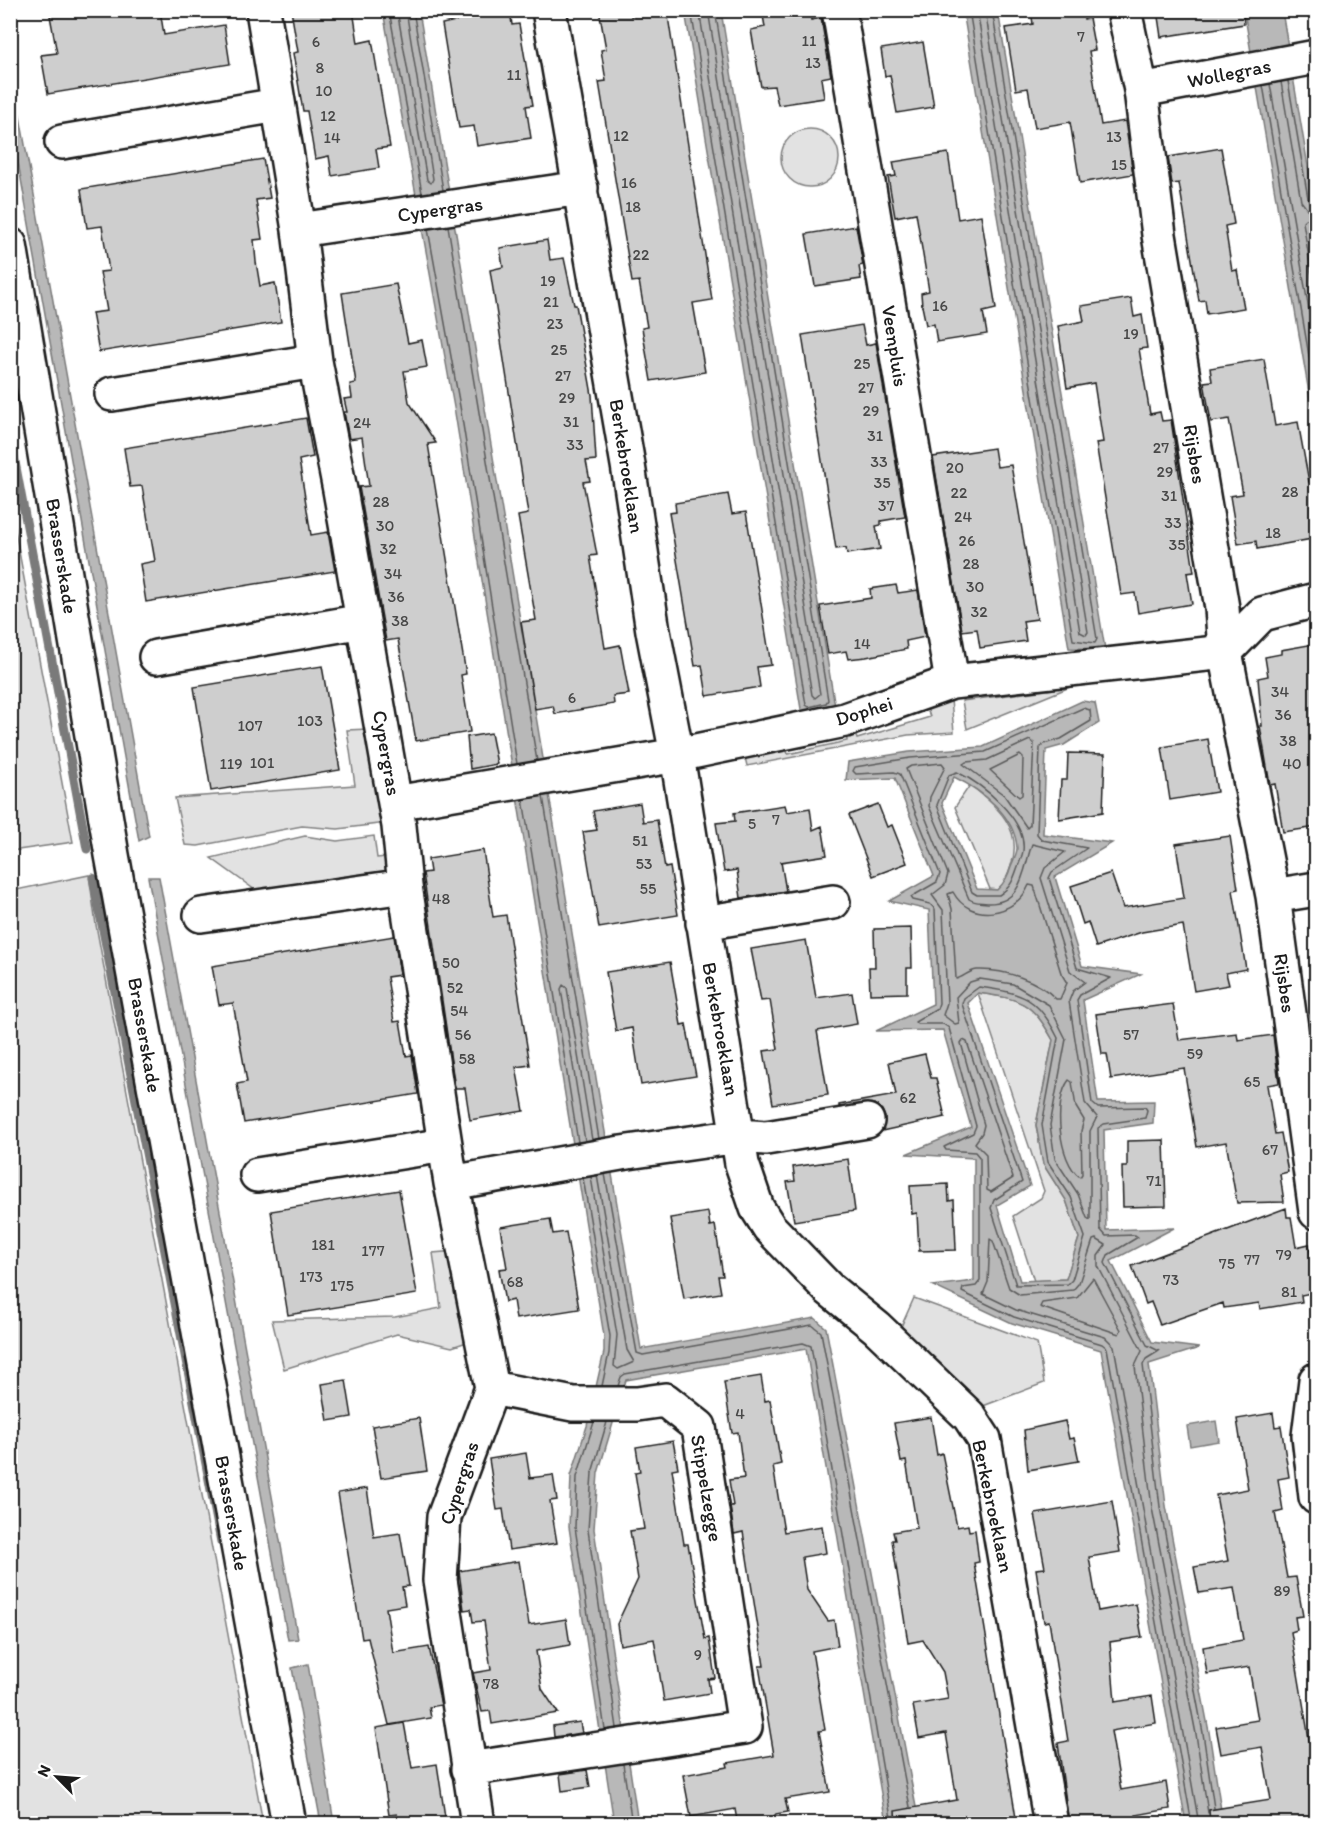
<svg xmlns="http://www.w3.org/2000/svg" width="1327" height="1834" viewBox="0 0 1327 1834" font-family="Itim,sans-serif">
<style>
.green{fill:#e2e2e2;stroke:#7f7f7f;stroke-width:1.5}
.water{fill:#b8b8b8;stroke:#7a7a7a;stroke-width:1.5;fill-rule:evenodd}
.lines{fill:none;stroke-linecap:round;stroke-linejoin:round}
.shore{stroke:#5a5a5a;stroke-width:1.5}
.stream{stroke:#7a7a7a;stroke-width:9}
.building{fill:#cecece;stroke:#1c1c1c;stroke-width:1.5}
.street-casing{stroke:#1c1c1c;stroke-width:38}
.street{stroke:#fff;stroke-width:33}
.labels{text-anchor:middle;stroke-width:4.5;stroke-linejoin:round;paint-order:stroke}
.number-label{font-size:16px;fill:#484848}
.street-label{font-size:20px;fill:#1c1c1c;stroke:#fff}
</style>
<rect width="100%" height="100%" fill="#fff"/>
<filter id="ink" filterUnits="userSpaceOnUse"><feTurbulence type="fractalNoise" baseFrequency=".0167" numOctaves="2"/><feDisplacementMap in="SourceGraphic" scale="12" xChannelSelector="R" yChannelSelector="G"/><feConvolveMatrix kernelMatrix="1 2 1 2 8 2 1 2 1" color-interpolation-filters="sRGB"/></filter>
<g filter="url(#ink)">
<path class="green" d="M781 158a29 29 0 1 1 58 0a29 29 0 1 1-58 0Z
M10,503L73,842L11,851H10Z
M1070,687L967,729L962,701Z
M951,700L954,732L908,735L747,766L744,753L785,745L788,754L847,741L846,731L854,730L857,739L930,717L927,708Z
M368,729L386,823L338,829L302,826L198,846L185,845L175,798L355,785L347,730Z
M970,785C997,806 1024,829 1011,866C1008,876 1006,882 997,890L990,889L955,807Z
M305,836L337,841L374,836L377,858L386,857L388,875L262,895L211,858Z
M89,875L96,925L263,1823H11V891Z
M978,993C1021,999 1031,1001 1053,1040L1036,1125L1043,1164L1066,1200L1079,1238L1066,1279L1034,1281L1013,1216L1041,1198L1044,1191Z
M455,1251L470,1341L452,1347L397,1334L284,1369L272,1320L395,1317L441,1308L433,1253Z
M914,1298L1037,1343L1044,1383L975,1409L900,1329Z"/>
<path class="water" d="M383,11H419L641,1349L815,1318L826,1328L919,1823H886L806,1349L626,1380L598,1473L594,1529L638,1823H614L569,1527L571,1476L587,1426L604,1352V1336L455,413Z
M685,11H721L835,707L802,715Z
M963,11H998L1105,649L1069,648Z
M1244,11H1282L1316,214V434Z
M10,61L149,836L139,841L11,123Z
M1082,701L1095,703L1099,723L1064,745L1046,750L1043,834L1112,843L1055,877L1082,966L1141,974L1083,1000L1098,1102L1154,1101L1153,1123L1104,1130L1106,1230L1174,1228L1111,1261L1152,1342L1199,1348L1149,1364L1166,1506L1209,1732L1223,1823H1186L1101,1350L1012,1323L933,1286L974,1281V1158L906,1154L971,1127L943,1030L876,1031L933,1004L929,910L889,901L934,876L895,778L846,780L848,762L909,752L983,747ZM954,777C981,790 1015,815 1017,848C1017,854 1013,861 1011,866C1008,876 1005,882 997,890L977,889L942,803ZM978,993C1021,999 1031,1001 1053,1040L1036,1125L1043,1164L1066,1200L1079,1238L1066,1279L1020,1281L997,1205L1030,1186L968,1003Z
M148,877H159L298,1639L288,1640Z
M1216,1421L1219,1441L1190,1446L1187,1426Z
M308,1664L334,1823H321L292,1668Z"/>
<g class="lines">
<path class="shore" d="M389,10L422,193
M397,10L427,180L431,183L433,179L406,10
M413,10L443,190
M691,10L806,705L809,707L826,703L828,700L715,10
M699,10L812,695L815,698L820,694L708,10
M969,10L1073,640L1095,643L1097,639L992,10
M977,10L1080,632L1086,635L1088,632L985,10
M1288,81L1308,198L1311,203L1316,204
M1281,82L1301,201L1307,209L1316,211
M1270,84L1316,351
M1263,85L1316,397
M1316,220L1306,219L1303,222L1316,300
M448,226L537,761
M428,229L461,412L517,764
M1030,740L1034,743L1030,825L1027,828L1004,795L963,764L966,762L987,760Z
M1020,755L1023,758L1022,795L1019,797L990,770Z
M942,763L945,767L930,797L929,806L969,899C975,903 980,902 987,903C1023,904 1023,870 1032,844L1065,852L1045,868L1041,878L1070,971L1085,982L1073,991L1069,1001L1085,1103L1097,1117L1090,1131V1220L1087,1218L1078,1194L1055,1159L1050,1125L1066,1039L1049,1005L1013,984L980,979L970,982L956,997L959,1023L955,1024L943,1015L947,1003L943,910L932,895L945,885L948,874L906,769L911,766Z
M957,772C982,784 1027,819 1023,851C1022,857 1019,864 1017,869C1013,881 1010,888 999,895H977L972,892L937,805L949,775Z
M543,796L599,1139
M523,799L578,1142
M1029,885L1034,886L1061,973L1067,983L1060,999H1056C1038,980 1004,969 977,970C968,971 963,978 956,979L952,909L948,894L953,892C970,924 1016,916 1029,885Z
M979,987C1023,993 1038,997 1058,1038L1042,1125L1048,1162L1071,1197L1085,1237L1072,1280L1068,1284L1016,1285L991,1208L994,1200L1022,1182L962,1004L964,998Z
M963,1040L967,1042L1013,1178L991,1192L987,1190L986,1154L975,1143L982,1133L984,1125L961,1043Z
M1069,1080L1072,1082L1076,1107L1084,1120L1081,1131L1082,1174L1080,1177C1058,1161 1053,1100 1069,1080Z
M585,1141L561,989L563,985L567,988L592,1140
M605,1174L637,1353L643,1355L812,1325L821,1332L910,1807
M591,1177L617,1335L614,1366L618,1369L634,1362L627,1350L597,1175
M583,1178L610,1336L609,1353L602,1386
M1093,1278L1121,1330L1119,1334L1040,1307L1042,1303L1077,1298Z
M618,1386L621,1377L625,1374L803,1343L811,1346L892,1824
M594,1422L577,1477L575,1527L605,1730
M607,1422L592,1473L588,1530L617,1728
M623,1764L632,1824
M1192,1824L1107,1348L1102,1344L1014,1317L962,1292L963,1288L976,1286L980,1281V1158L975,1152L946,1150L944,1147L973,1133L976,1126L949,1028L943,1024H917L915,1022L937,1009L939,1003L935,909L930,904L913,900L911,897L937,882L940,874L900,774L894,772L856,774L853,771L855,767L910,758L985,752L1083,708L1090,710L1091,721L1061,739L1044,744L1040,748L1037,834L1042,840L1087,848L1052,872L1049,878L1077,968L1111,978L1080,995L1077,1000L1092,1103L1098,1108L1145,1107L1147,1110L1145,1118L1104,1124L1098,1128L1100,1229L1106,1236L1135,1235L1138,1237L1108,1255L1105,1263L1147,1345L1159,1351L1146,1359L1143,1365L1160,1507L1203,1733L1214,1808
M1199,1824L1114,1346L1105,1337L1016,1310L983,1294L988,1282L990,1239L993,1241L1009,1288L1020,1295L1073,1290L1079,1283L1093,1240L1096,1239L1106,1245L1098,1256V1266L1142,1351L1135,1366L1152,1508L1196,1734L1208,1813"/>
<path class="stream" d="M10,435L87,849
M93,878L221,1542"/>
</g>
<path class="building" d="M90,10H160L164,35L224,25L230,64L48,94L41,55L57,53L50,16Z
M291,10H353L358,43L372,40L390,147L376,149L379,168L332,176L329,156L315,159L307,111H303L293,53L298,52Z
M454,10H510L512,25L519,24L533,105L526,106L531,138L477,146L474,126L459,128L442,24L456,21Z
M599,10H631V16L667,10L712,300L693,303L705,372L651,381L642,328L647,327L639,281L632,282L599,82L606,81L601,50L606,49Z
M762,10H810L811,20L821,18L831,76L821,78L824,98L778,105L774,86L761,87L751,30L765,27Z
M1031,10H1082L1084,19L1089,18L1095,50L1089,51L1101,125L1125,121L1133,174L1080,183L1070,122L1035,128L1028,88L1016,90L1006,28L1033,24Z
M1157,10H1243L1244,24L1161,37Z
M923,42L934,107L897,113L890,75L885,76L881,49Z
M1221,148L1234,224L1225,226L1232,271L1237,270L1244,308L1207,314L1205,300L1199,301L1179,183L1172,184L1168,157Z
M948,153L958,219L981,215L996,309L983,312L987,334L937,342L934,324L926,325L922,306L921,293L929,291L916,213L895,217L888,177L896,176L893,162Z
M263,159L270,198L256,200L262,239L254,240L256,262L260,286L275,283L281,322L99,352L92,313L107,311L100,272L109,271L102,226L87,228L81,189Z
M856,226L863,265L859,266L861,279L815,286L806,234Z
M547,240L550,260L564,258L574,305H576L592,395L596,460L586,461L590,481L583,482L597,555L590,556L605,648L620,645L629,694L613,696L614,704L555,714L553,706L535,709L521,622L536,620L518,516L528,514L490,270L503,267L500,248Z
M396,284L408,343L422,340L427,367L404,371L409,402L436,443L428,444L466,674L461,675L470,732L416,741L398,639L386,641L359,487L369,486L362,437L349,439L344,412H347L344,399L352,398L350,384L356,383L342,293Z
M1131,298L1134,317L1142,315L1147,348L1139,349L1150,414L1160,412L1162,421L1171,420L1194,572L1187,573L1192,604L1138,613L1135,593L1121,595L1096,443L1103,442L1094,383L1067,388L1058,326L1084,321L1081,306Z
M862,325L866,345L876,343L905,517L881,521V525L876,526L880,549L847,554L846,548L836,549L802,335Z
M1264,359L1275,426L1298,422L1309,482L1317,481V538L1257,549L1256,541L1238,544L1230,496L1243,494L1229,419L1211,422L1204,382L1212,381L1210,368Z
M306,418L313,457L299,460L311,535L328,532L335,571L146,602L140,564L155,561L142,486L130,487L124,448Z
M994,448L997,467L1011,465L1037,619L1023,621L1026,641L980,648L977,629L962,631L933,457Z
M728,494L732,514L746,512L771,665L757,667L760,687L707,696L702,665L695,666L669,513L676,512L675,503Z
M896,585L898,593L918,590L925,637L906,641L907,649L866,657L848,659L846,651L828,654L820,606L871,598L870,589Z
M1314,644L1317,660V827L1283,832L1275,784L1270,785L1260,726H1262L1258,678L1268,676L1265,657L1281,654V650Z
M322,666L340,770L211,791L194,687Z
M491,733L497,764L470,769L467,737Z
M1208,739L1217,792L1170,800L1162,747Z
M1068,753L1105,754L1103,812L1059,819L1061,780H1067Z
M640,803L643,822L657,820L665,868L670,867L678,915L599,928L583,832L597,830L593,811Z
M878,804L887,827L892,825L907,863L873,876L849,815Z
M785,805L787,812L810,808L813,830L822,826L827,855L781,862L786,891L741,898L737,870L724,872L716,823L735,821L734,813Z
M1230,836L1238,889L1233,890L1246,969L1226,973L1229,985L1194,991L1183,925L1142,932L1096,947L1088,922L1083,924L1071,886L1111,873L1123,908L1184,898L1176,844Z
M483,850L493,917L506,915L530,1065L516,1067L524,1111L470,1120L465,1088H455L423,873L430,872L428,859Z
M911,928L912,968H907V993L870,994L869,967H875L874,929Z
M394,936L400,975L387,977L394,1022L400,1021L406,1056L412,1055L418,1094L244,1123L237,1084L247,1082L233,1003L219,1005L212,966Z
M806,940L816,998L852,993L857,1024L817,1031L828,1095L773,1104L764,1051L778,1049L770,1000L761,1001L751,949Z
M670,962L681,1025L686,1024L696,1076L641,1085L632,1028L616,1031L606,972Z
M1173,1004L1179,1040L1237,1033L1238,1040L1273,1035L1279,1083L1267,1085L1275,1134L1281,1133L1288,1172L1280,1174L1284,1202L1237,1203L1226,1142L1197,1147L1184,1068L1111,1079L1107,1054H1102L1096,1014Z
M925,1054L931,1078H936L945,1117L882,1131L885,1117L882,1110L874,1104L839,1107V1105L896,1095L889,1062Z
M1164,1140L1166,1206L1123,1207L1122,1167H1127V1141Z
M848,1159L855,1211L794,1221L787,1182L795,1181L793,1167Z
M948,1184L949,1201L954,1200L956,1250L919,1251L917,1213L912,1214L910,1186Z
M399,1190L417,1294L288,1315L271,1211Z
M1286,1208L1287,1217H1291L1296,1247L1309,1244L1316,1292L1301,1295L1302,1302L1260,1309L1259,1303L1224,1308L1223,1303L1160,1325L1151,1302L1146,1304L1132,1266Z
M708,1212L710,1226L715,1225L723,1276H718L721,1293L684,1299L670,1218Z
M550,1219L553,1234L566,1232L579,1309L516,1319L513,1300L505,1302L500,1275L499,1269L507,1268L500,1227Z
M761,1376L765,1401L770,1400L781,1464L773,1466L784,1532L822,1526L826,1553L802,1557L807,1590L828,1621L834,1620L838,1646L812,1651L825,1730L819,1731L830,1792L785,1799L788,1812L776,1814L767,1824H757L748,1819L737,1821L735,1809L691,1817L683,1775L728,1767L727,1763L774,1755L759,1666H764L743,1532L734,1534L730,1506H733L729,1480L744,1478L738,1432L732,1433L724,1382Z
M346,1380L352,1417L328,1421L322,1384Z
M1273,1413L1275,1427L1281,1426L1289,1477L1278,1479L1283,1511L1275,1513L1287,1578L1296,1577L1303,1616L1295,1617L1297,1630L1291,1632L1317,1786V1791L1311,1792L1316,1824H1210L1209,1810L1271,1800L1262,1747L1221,1754L1216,1727L1258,1720L1249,1667L1207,1674L1203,1647L1243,1640L1234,1588L1199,1593L1194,1567L1228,1561L1216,1495L1248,1489L1237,1419Z
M931,1417L937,1455L942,1453L957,1527L968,1525L969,1531L975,1530L979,1562L974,1563L1017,1824H896L895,1811L957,1800L946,1733L919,1738L913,1705L948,1699L943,1672L923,1640L908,1643L892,1540H895L893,1532L917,1528L906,1461L901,1462L894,1423Z
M419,1418L427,1471L381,1478L372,1426Z
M1065,1421L1069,1439L1074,1438L1079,1461L1028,1470L1024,1430Z
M673,1441L678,1468L672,1469L684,1544H688L705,1639L709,1638L715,1678L708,1679L710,1693L664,1701L654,1639L620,1645L617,1624L638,1579L630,1531L644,1529L635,1473L640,1472L636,1447Z
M526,1453L530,1478L553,1475L557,1500L550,1501L557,1543L509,1550L503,1509L497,1510L489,1459Z
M367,1488L374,1537L400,1533L409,1586L402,1587L405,1605L386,1608L393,1653L429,1647L441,1705L429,1707L431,1718L389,1725L368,1638L362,1639L338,1493Z
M1112,1501L1120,1552L1089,1557L1098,1611L1136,1604L1142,1637L1110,1642L1115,1702L1152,1696L1156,1723L1111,1731L1121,1790L1166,1782L1170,1809L1136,1815L1138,1824H1069L1058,1743L1068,1741L1049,1621L1044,1622L1036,1569L1045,1568L1035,1514Z
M519,1561L529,1625L566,1619L570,1645L536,1651L542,1689L558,1713L492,1724L490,1711L482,1712L473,1673L491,1670L484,1621L473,1622L471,1609L464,1610L459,1571Z
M580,1722L582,1733L554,1737L553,1726Z
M404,1723L412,1768L437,1764L445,1817L399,1824L397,1814L389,1815L376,1728Z
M587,1770L590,1787L562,1791L560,1774Z"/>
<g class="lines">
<defs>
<path id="street" d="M263,10L299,230L315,361L340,490L399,826L405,886L451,1183L492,1388L444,1517L440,1580L478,1824
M549,10L628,465L653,631L677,755L742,1164L757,1208L769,1227L829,1289L877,1328L969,1416L984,1439L1051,1824
M839,10L952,682
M1124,10L1141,90L1159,235L1222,608L1225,652L1273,896L1316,1212
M1141,90L1316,57
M62,142L278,105
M299,230L581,188
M10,245L112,855L289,1824
M112,394L315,361
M156,657L363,621
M395,803L677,755L845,720L952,682L1225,652L1262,614L1316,600
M1273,896L1316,889
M201,915L405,886
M703,923L833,902
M257,1175L445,1145
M451,1183L621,1153L739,1136L766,1138L867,1121
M1316,1380L1309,1436L1316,1497
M468,1769L745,1727L699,1427L665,1400L637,1404H573L492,1388"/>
</defs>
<use href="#street" class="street-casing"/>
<use href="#street" class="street"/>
</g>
</g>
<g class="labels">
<g class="number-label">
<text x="1081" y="42">7</text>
<text x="809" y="46">11</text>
<text x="316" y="47">6</text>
<text x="813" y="68">13</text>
<text x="320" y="73">8</text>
<text x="514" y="80">11</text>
<text x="324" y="96">10</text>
<text x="328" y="121">12</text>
<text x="621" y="141">12</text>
<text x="1114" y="142">13</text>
<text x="332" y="143">14</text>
<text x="1119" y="170">15</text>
<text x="629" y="188">16</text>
<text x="633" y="212">18</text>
<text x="641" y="260">22</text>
<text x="548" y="286">19</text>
<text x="551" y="307">21</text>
<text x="940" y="311">16</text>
<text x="555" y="329">23</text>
<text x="1131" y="339">19</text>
<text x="559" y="355">25</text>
<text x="862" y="369">25</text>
<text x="563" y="381">27</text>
<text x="866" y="393">27</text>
<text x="567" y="403">29</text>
<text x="871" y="416">29</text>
<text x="571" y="427">31</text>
<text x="362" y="428">24</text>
<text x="875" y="441">31</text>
<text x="575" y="450">33</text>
<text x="1161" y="453">27</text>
<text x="879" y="467">33</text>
<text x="955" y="473">20</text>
<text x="1165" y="477">29</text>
<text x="882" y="488">35</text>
<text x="1290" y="497">28</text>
<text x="959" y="498">22</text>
<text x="1169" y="501">31</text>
<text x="381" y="507">28</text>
<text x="886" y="511">37</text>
<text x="963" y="522">24</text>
<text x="1173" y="528">33</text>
<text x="385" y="531">30</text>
<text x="1273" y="538">18</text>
<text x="967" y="546">26</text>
<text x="1177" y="550">35</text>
<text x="388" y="554">32</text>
<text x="971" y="569">28</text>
<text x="393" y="579">34</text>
<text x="975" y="592">30</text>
<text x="396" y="602">36</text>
<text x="979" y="617">32</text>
<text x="400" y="626">38</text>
<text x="862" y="649">14</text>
<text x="1280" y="697">34</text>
<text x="572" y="703">6</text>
<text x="1283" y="720">36</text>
<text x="310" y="726">103</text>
<text x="250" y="731">107</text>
<text x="1288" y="746">38</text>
<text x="262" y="768">101</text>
<text x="231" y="769">119</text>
<text x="1292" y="769">40</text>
<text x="776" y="825">7</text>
<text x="752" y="829">5</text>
<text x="640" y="846">51</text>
<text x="644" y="869">53</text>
<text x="648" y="894">55</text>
<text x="441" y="904">48</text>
<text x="451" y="968">50</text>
<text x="455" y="993">52</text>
<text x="459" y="1016">54</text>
<text x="463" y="1040">56</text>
<text x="1131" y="1040">57</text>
<text x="1195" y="1059">59</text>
<text x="467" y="1064">58</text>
<text x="1252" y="1087">65</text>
<text x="908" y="1103">62</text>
<text x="1270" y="1155">67</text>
<text x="1154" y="1186">71</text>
<text x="323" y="1250">181</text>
<text x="373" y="1256">177</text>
<text x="1284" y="1260">79</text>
<text x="1252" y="1265">77</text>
<text x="1227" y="1269">75</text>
<text x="311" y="1282">173</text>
<text x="1171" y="1285">73</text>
<text x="515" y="1287">68</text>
<text x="342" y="1291">175</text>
<text x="1289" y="1297">81</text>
<text x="740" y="1419">4</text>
<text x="1282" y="1596">89</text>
<text x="698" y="1660">9</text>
<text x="491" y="1689">78</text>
</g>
<g class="street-label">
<text transform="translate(1229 73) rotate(-11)" y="7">Wollegras</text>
<text transform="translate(440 209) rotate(-8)" y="7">Cypergras</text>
<text transform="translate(895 346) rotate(81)" y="7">Veenpluis</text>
<text transform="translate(1195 454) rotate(81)" y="7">Rijsbes</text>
<text transform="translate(627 466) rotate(81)" y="7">Berkebroeklaan</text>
<text transform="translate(62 556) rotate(81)" y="7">Brasserskade</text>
<text transform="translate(864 711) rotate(-17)" y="7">Dophei</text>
<text transform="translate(387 753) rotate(80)" y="7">Cypergras</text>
<text transform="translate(1285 983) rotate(82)" y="7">Rijsbes</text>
<text transform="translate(721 1029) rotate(80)" y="7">Berkebroeklaan</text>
<text transform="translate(145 1035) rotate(80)" y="7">Brasserskade</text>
<text transform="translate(459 1483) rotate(-72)" y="7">Cypergras</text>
<text transform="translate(707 1488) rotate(80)" y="7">Stippelzegge</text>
<text transform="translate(993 1506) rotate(78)" y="7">Berkebroeklaan</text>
<text transform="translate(232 1513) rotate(80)" y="7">Brasserskade</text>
</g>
</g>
<rect width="1327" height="1834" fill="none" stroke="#fff" stroke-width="36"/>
<rect x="18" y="18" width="1291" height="1798" fill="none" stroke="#1c1c1c" stroke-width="2" filter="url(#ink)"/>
<g transform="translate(57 1777) rotate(295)" stroke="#ffffff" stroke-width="4.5" paint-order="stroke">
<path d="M0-4.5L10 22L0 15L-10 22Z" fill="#1c1c1c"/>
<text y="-9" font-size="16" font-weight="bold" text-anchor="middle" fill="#1c1c1c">N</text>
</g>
</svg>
